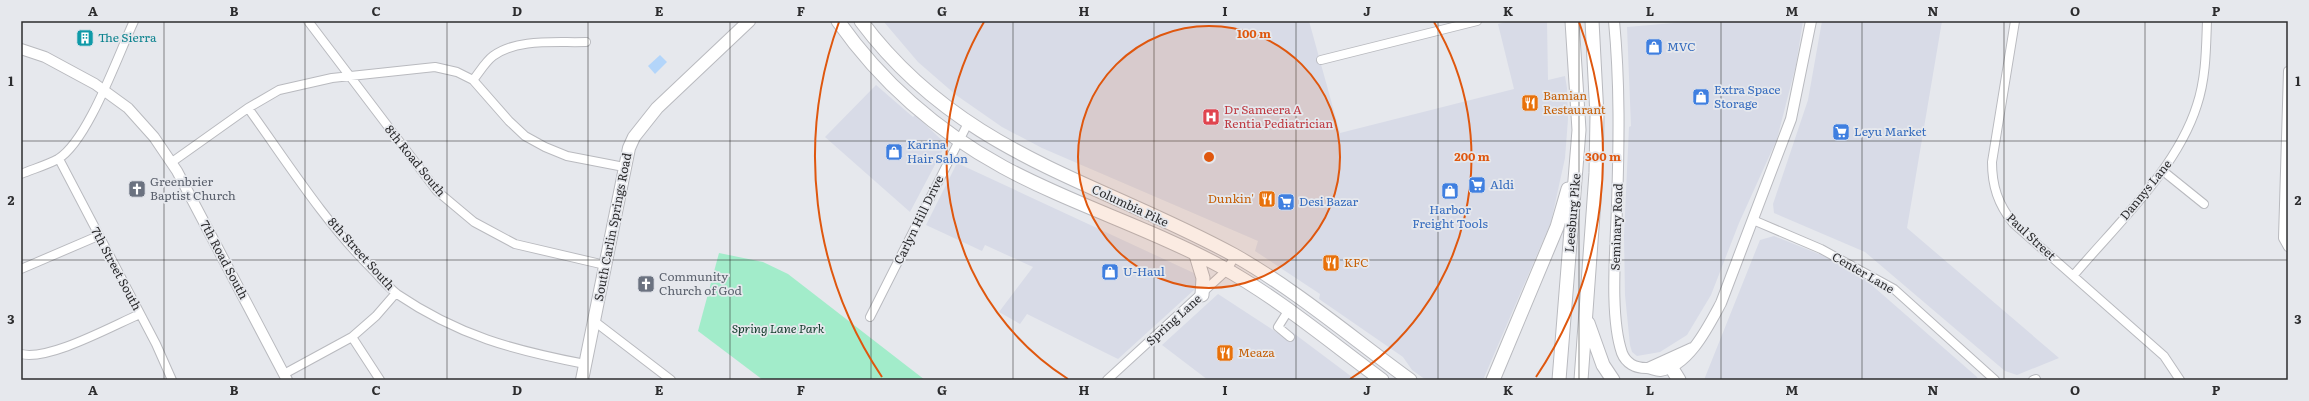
<svg xmlns="http://www.w3.org/2000/svg" width="2309" height="401" viewBox="0 0 2309 401" font-family="Literata,serif">
<style>
.built{fill:#d8dbe7}
.green{fill:#a2ecca}
.water{fill:#b3d5fa}
.lines{fill:none;stroke-linecap:round;stroke-linejoin:round}
.minor-casing{stroke:#b9babf;stroke-width:10}
.tertiary-casing{stroke:#b9babf;stroke-width:12}
.secondary-casing{stroke:#b9babf;stroke-width:14}
.primary-casing{stroke:#b9babf;stroke-width:15}
.minor{stroke:#fff;stroke-width:8}
.tertiary{stroke:#fff;stroke-width:10}
.secondary{stroke:#fff;stroke-width:12}
.primary{stroke:#fff;stroke-width:13}
.grid{fill:none;stroke:#2c2c2e;stroke-width:1;stroke-opacity:0.55}
.ring{fill:none;stroke:#df570e;stroke-width:2}
.labels{text-anchor:middle;stroke-width:3.5;stroke-linejoin:round;paint-order:stroke}
.culture-label{font-size:12px;fill:#0d838f;stroke:#e6e8ed;text-anchor:start}
.shop-label{font-size:12px;fill:#366cbe;stroke:#e6e8ed;text-anchor:start}
.food-label{font-size:12px;fill:#c56008;stroke:#e6e8ed;text-anchor:start}
.health-label{font-size:12px;fill:#be3a42;stroke:#e6e8ed;text-anchor:start}
.street-label{font-size:12px;fill:#2c2c2e;stroke:#e6e8ed}
.worship-label{font-size:12px;fill:#5b616d;stroke:#e6e8ed;text-anchor:start}
.park-label{font-size:12px;font-style:italic;fill:#0f3828;stroke:#e6e8ed}
.centre{fill:#df570e;stroke:#e6e8ed;stroke-width:2}
.ring-label{font-size:12px;text-anchor:middle;font-weight:bold;fill:#df570e;stroke:#e6e8ed;stroke-width:3.5;stroke-linejoin:round;paint-order:stroke}
.neatline{fill:none;stroke:#2c2c2e;stroke-width:1.5}
.grid-label{font-size:13px;text-anchor:middle;font-weight:bold;fill:#2c2c2e}
</style>
<rect width="100%" height="100%" fill="#e6e8ed"/>
<path class="built" d="M888,21H1309L1340,133L1514,89L1498,24L1509,21H1547L1548,80L1565,76L1567,88L1568,119L1565,158L1551,222L1483,380H1426L1412,370L1403,357L1319,299L1320,294L1255,251L1258,241L1042,148L1002,127L956,95L918,62L884,22Z
M1697,21H1803L1796,65L1777,139L1739,223L1711,295L1687,335L1660,352L1637,356L1632,352L1630,345L1625,295L1624,236L1629,127L1631,126L1627,27Z
M1822,21H1942L1907,228L2059,358L2017,375L2005,371L1865,252L1774,213L1773,204L1808,100Z
M876,85L913,117L915,115L946,144L910,212L825,137Z
M957,163L1196,274L1198,283L1194,290L1118,359L1027,314L1020,324L999,312L1033,267L985,245L982,251L926,225Z
M1774,236L1851,267L1977,377L1978,380H1704L1760,240Z
M1218,294L1287,339L1292,332L1356,380H1208L1162,345Z"/>
<path class="green" d="M719,253L763,262L788,274L925,380H763L698,331Z"/>
<path class="water" d="M660,55L667,62L655,74L648,66Z"/>
<g class="lines">
<defs>
<path id="minor" d="M308,21L437,191L474,222L515,244L605,265
M2015,21L1992,162C1992,186 1998,204 2013,223L2164,356L2180,380
M1321,60L1477,21
M2288,71L2283,238L2288,247
M473,80C479,73 485,62 493,56C517,38 557,43 586,42
M248,108C287,162 324,221 371,268C379,276 388,287 397,294C459,336 513,350 585,364
M59,159L156,344L172,380
M172,162L248,108L279,90L332,78L435,67L457,72L473,80L509,121L525,136L545,147L567,156L624,167
M2163,171L2204,204
M21,174C33,169 47,165 58,159C88,141 118,55 134,21
M1753,220L1821,249L1894,289L1995,380
M21,269L98,236
M2073,276C2116,225 2177,169 2197,105C2206,78 2206,49 2207,21
M1288,311L1278,327L1290,337
M870,317L968,123
M594,321L671,380
M352,337L380,380
M21,354C49,361 112,326 140,314
M284,374L352,337L376,316L396,293
M1107,380L1227,270L1235,256
M2033,380L2036,379"/>
<path id="tertiary" d="M1614,21C1620,83 1619,143 1617,205C1616,246 1609,315 1622,353C1626,363 1635,368 1646,368C1651,368 1655,371 1660,371C1689,366 1708,327 1721,303L1791,119L1811,21
M21,49L45,57L95,84L128,108L154,137L177,171L287,380
M1648,368L1692,348"/>
<path id="secondary" d="M582,380L629,148L634,137L657,108L749,21"/>
<path id="primary" d="M838,21C881,82 937,131 1003,167C1073,205 1150,228 1220,266C1277,297 1329,341 1382,380
M861,21C961,155 1097,180 1234,255C1296,290 1352,338 1410,380
M1196,255L1203,278L1202,295
M1588,323L1603,365L1613,380
M1671,367L1679,380
M1493,380L1557,227L1568,189
M1559,380L1579,130L1572,21
M1581,380L1596,173L1597,116L1592,21"/>
</defs>
<use href="#minor" class="minor-casing"/>
<use href="#tertiary" class="tertiary-casing"/>
<use href="#secondary" class="secondary-casing"/>
<use href="#primary" class="primary-casing"/>
<use href="#minor" class="minor"/>
<use href="#tertiary" class="tertiary"/>
<use href="#secondary" class="secondary"/>
<use href="#primary" class="primary"/>
</g>
<path class="grid" d="M164,21V380M305,21V380M447,21V380M588,21V380M730,21V380M871,21V380M1013,21V380M1154,21V380M1296,21V380M1438,21V380M1579,21V380M1721,21V380M1862,21V380M2004,21V380M2145,21V380M21,141H2288M21,260H2288"/>
<circle cx="1209" cy="157" r="131" fill="#df570e" fill-opacity=".12"/>
<g class="ring">
<circle cx="1209" cy="157" r="131"/>
<path d="M1068 379A263 263 0 0 1 984 22M1434 22A263 263 0 0 1 1350 379"/>
<path d="M882 377A394 394 0 0 1 839 22M1579 22A394 394 0 0 1 1536 377"/>
</g>
<defs>
<symbol id="building-square" viewBox="-11 -11 22 22"><rect x="-9" y="-9" width="18" height="18" rx="4" fill="#0f9aa8" stroke="#e6e8ed"/><path d="M-4-6H4V6H1V3H-1V6H-4ZM-2.5-4.3h1.7v1.8h-1.7ZM.8-4.3h1.7v1.8H.8ZM-2.5-1h1.7V.8h-1.7ZM.8-1h1.7V.8H.8Z" fill="#fff"/></symbol>
<symbol id="shop-square" viewBox="-11 -11 22 22"><rect x="-9" y="-9" width="18" height="18" rx="4" fill="#3f7fe0" stroke="#e6e8ed"/><path d="M-5-2.5h2.3a2.7 3.5 0 0 1 5.4 0H5L5.5 6h-11ZM-1.5-2.5h3a1.5 2.3 0 0 0-3 0Z" fill="#fff"/></symbol>
<symbol id="restaurant-square" viewBox="-11 -11 22 22"><rect x="-9" y="-9" width="18" height="18" rx="4" fill="#e8710a" stroke="#e6e8ed"/><path d="M-5-6h1v4h1v-4h1v4h1v-4h1v5L-1.5 .5V6h-2V.5L-5-1ZM5-6V6H3V1.5H1.5Q1.5-4 5-6Z" fill="#fff"/></symbol>
<symbol id="hospital-square" viewBox="-11 -11 22 22"><rect x="-9" y="-9" width="18" height="18" rx="4" fill="#e0444e" stroke="#e6e8ed"/><path d="M-5-5h3v3.5h4V-5h3V5h-3V1.5h-4V5h-3Z" fill="#fff"/></symbol>
<symbol id="supermarket-square" viewBox="-11 -11 22 22"><rect x="-9" y="-9" width="18" height="18" rx="4" fill="#3f7fe0" stroke="#e6e8ed"/><path d="M-6-5.5h2.5l.6 2H6L4.5 2H-2.5L-4.4-4H-6ZM-1.5 3.2a1.3 1.3 0 1 0 .1 0ZM3 3.2a1.3 1.3 0 1 0 .1 0Z" fill="#fff"/></symbol>
<symbol id="church-square" viewBox="-11 -11 22 22"><rect x="-9" y="-9" width="18" height="18" rx="4" fill="#6b7280" stroke="#e6e8ed"/><path d="M-1.2-6h2.4v3.5h3.3v2.4h-3.3V6h-2.4V-.1h-3.3v-2.4h3.3Z" fill="#fff"/></symbol>
</defs>
<g fill-rule="evenodd">
<use href="#building-square" x="75" y="28" width="20" height="20"/>
<use href="#shop-square" x="1644" y="37" width="20" height="20"/>
<use href="#shop-square" x="1691" y="87" width="20" height="20"/>
<use href="#restaurant-square" x="1520" y="93" width="20" height="20"/>
<use href="#hospital-square" x="1201" y="107" width="20" height="20"/>
<use href="#supermarket-square" x="1831" y="122" width="20" height="20"/>
<use href="#shop-square" x="884" y="142" width="20" height="20"/>
<use href="#supermarket-square" x="1467" y="175" width="20" height="20"/>
<use href="#church-square" x="127" y="179" width="20" height="20"/>
<use href="#shop-square" x="1440" y="181" width="20" height="20"/>
<use href="#restaurant-square" x="1257" y="189" width="20" height="20"/>
<use href="#supermarket-square" x="1276" y="192" width="20" height="20"/>
<use href="#restaurant-square" x="1321" y="253" width="20" height="20"/>
<use href="#shop-square" x="1100" y="262" width="20" height="20"/>
<use href="#church-square" x="636" y="274" width="20" height="20"/>
<use href="#restaurant-square" x="1215" y="343" width="20" height="20"/>
</g>
<g class="labels">
<g class="culture-label">
<text x="98" y="42">The Sierra</text>
</g>
<g class="shop-label">
<text x="1667" y="51">MVC</text>
<text x="1714" y="94">Extra Space<tspan x="1714" dy="14">Storage</tspan></text>
<text x="1854" y="136">Leyu Market</text>
<text x="907" y="149">Karina<tspan x="907" dy="14">Hair Salon</tspan></text>
<text x="1490" y="189">Aldi</text>
<text x="1299" y="206">Desi Bazar</text>
<text x="1450" y="214" text-anchor="middle">Harbor<tspan x="1450" dy="14">Freight Tools</tspan></text>
<text x="1123" y="276">U-Haul</text>
</g>
<g class="food-label">
<text x="1543" y="100">Bamian<tspan x="1543" dy="14">Restaurant</tspan></text>
<text x="1254" y="203" text-anchor="end">Dunkin'</text>
<text x="1344" y="267">KFC</text>
<text x="1238" y="357">Meaza</text>
</g>
<g class="health-label">
<text x="1224" y="114">Dr Sameera A<tspan x="1224" dy="14">Rentia Pediatrician</tspan></text>
</g>
<g class="street-label">
<text transform="translate(415 161) rotate(51)" y="4">8th Road South</text>
<text transform="translate(2146 190) rotate(-51)" y="4">Dannys Lane</text>
<text transform="translate(1130 206) rotate(25)" y="4">Columbia Pike</text>
<text transform="translate(1573 213) rotate(-85)" y="4">Leesburg Pike</text>
<text transform="translate(919 220) rotate(-64)" y="4">Carlyn Hill Drive</text>
<text transform="translate(613 227) rotate(-79)" y="4">South Carlin Springs Road</text>
<text transform="translate(1617 227) rotate(-88)" y="4">Seminary Road</text>
<text transform="translate(2031 237) rotate(43)" y="4">Paul Street</text>
<text transform="translate(361 254) rotate(48)" y="4">8th Street South</text>
<text transform="translate(224 260) rotate(62)" y="4">7th Road South</text>
<text transform="translate(116 269) rotate(62)" y="4">7th Street South</text>
<text transform="translate(1863 273) rotate(30)" y="4">Center Lane</text>
<text transform="translate(1174 320) rotate(-42)" y="4">Spring Lane</text>
</g>
<g class="worship-label">
<text x="150" y="186">Greenbrier<tspan x="150" dy="14">Baptist Church</tspan></text>
<text x="659" y="281">Community<tspan x="659" dy="14">Church of God</tspan></text>
</g>
<g class="park-label">
<text x="778" y="333">Spring Lane Park</text>
</g>
</g>
<circle cx="1209" cy="157" r="6" class="centre"/>
<g class="ring-label">
<text x="1254" y="38">100 m</text>
<text x="1472" y="161">200 m</text>
<text x="1603" y="161">300 m</text>
</g>
<rect width="2309" height="401" fill="none" stroke="#e6e8ed" stroke-width="44"/>
<rect x="22" y="22" width="2265" height="357" class="neatline"/>
<g class="grid-label">
<text x="93" y="16">A</text>
<text x="234" y="16">B</text>
<text x="376" y="16">C</text>
<text x="517" y="16">D</text>
<text x="659" y="16">E</text>
<text x="801" y="16">F</text>
<text x="942" y="16">G</text>
<text x="1084" y="16">H</text>
<text x="1225" y="16">I</text>
<text x="1367" y="16">J</text>
<text x="1508" y="16">K</text>
<text x="1650" y="16">L</text>
<text x="1792" y="16">M</text>
<text x="1933" y="16">N</text>
<text x="2075" y="16">O</text>
<text x="2216" y="16">P</text>
<text x="11" y="86">1</text>
<text x="2298" y="86">1</text>
<text x="11" y="205">2</text>
<text x="2298" y="205">2</text>
<text x="11" y="324">3</text>
<text x="2298" y="324">3</text>
<text x="93" y="395">A</text>
<text x="234" y="395">B</text>
<text x="376" y="395">C</text>
<text x="517" y="395">D</text>
<text x="659" y="395">E</text>
<text x="801" y="395">F</text>
<text x="942" y="395">G</text>
<text x="1084" y="395">H</text>
<text x="1225" y="395">I</text>
<text x="1367" y="395">J</text>
<text x="1508" y="395">K</text>
<text x="1650" y="395">L</text>
<text x="1792" y="395">M</text>
<text x="1933" y="395">N</text>
<text x="2075" y="395">O</text>
<text x="2216" y="395">P</text>
</g>
</svg>
